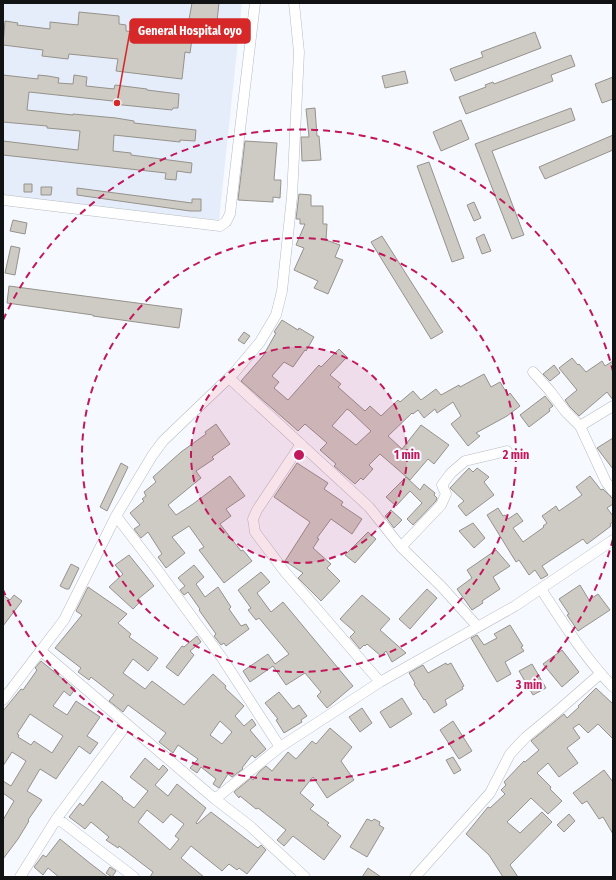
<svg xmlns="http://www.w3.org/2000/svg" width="616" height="880" viewBox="0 0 616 880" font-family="'Fira Sans Condensed',sans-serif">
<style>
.built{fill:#e5edfa}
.building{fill:#cecac4;stroke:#96928c;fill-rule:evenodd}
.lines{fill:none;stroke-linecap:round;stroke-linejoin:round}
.minor-casing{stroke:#b7bbc1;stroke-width:11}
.minor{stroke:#fff;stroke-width:10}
.ring{fill:none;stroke:#c2185b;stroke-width:2;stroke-dasharray:7 5}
.centre{fill:#c2185b;stroke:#f6f9ff;stroke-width:2}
.ring-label{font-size:12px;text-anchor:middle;font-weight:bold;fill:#c2185b;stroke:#f6f9ff;stroke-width:4;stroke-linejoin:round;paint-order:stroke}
.leader{fill:none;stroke:#d62828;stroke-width:1.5}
.callout-dot{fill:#d62828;stroke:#f6f9ff;stroke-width:1.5}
.callout{fill:#d62828;stroke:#d62828;stroke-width:1.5}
.callout-label{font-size:12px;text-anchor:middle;font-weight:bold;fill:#fff}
</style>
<rect width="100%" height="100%" fill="#f6f9ff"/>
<path class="built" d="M3,3H242L219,220L3,197Z"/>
<path class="building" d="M192,3H219L215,39L186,36Z
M79,12L119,16V24L126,25V31L192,39L190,53L185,52L182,79L116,71L118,59L69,54L68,59L42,56L43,50L3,45L5,21L18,23L17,25L50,29V22L78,25Z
M535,32L541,48L455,81L450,69L483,57L481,52Z
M571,55L575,66L551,75L553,81L466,114L459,97L486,87L485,85L493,82L494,84Z
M405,71L408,83L385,88L382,76Z
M3,75L38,79V75L48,76L59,78L58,83L73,84L74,75L87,77L86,86L114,89L115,85L147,89V90L179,94L178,108H173L172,110L113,104V101L29,92L27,110L73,115V114L116,118L134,121V123L196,130L195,141L180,140V142L114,135L113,151L131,153V155L192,163L191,173L177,171L176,180L165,179L166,173L3,155V141L78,150L80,131L47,128V126L3,122Z
M613,77V99L602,103L595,84Z
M315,108L317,136H319L321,160L302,161L301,137H309L306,109Z
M571,108L575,120L492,151L524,235L512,239L475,144Z
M461,120L469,139L441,151L433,132Z
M613,135V150L545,179L539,167Z
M245,141L277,143L274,180H281L280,198L273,197V202L238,200Z
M429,162L464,258L452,262L417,166Z
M24,184H32V192H24Z
M41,187H52L51,195H41Z
M77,188L192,203V199H201V211H190L77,195Z
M299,194L311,195V206H323V224H327L326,240L340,245L335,257L343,260L328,294L314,288L318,281L294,270L304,248L296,245L305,224H300V219H296Z
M474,202L481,218L474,221L467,205Z
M13,220L27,223L25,234L10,231Z
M484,234L491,251L482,254L476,238Z
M382,236L443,332L431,339L371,242Z
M11,246L20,248L15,275L5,273Z
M9,286L182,309L179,328L93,316V315L7,303Z
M282,320L298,330L299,328L314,337L306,351L305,350L293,367L284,362L272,376L279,382L274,388L288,400L319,365L321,367L339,349L347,357L330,375L341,384L338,387L365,411L370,406L381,416L398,400L400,402L413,391L421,400L436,389L441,395L459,385L460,387L484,374L491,387L500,382L508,395L510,393L520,406L507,416L476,433L480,436L468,446L451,424L461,416L453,402L437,413L435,409L424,418L418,410L413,414L412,413L388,436L402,449L421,425L449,445L434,464L428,459L410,480L380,454L369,465L373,469L363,480L361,478L355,484L334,466L336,464L320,450L327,443L305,424L298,431L241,381L263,356L276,333L274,332ZM347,409L350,411L371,431L356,445L332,426Z
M244,332L250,336L244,344L238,340Z
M572,358L578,365L579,364L586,372L602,361L605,366L613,361V400L607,392L579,416L570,407L565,400L577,390L559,368Z
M554,365L560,373L550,381L543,374Z
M545,396L553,406L549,409L550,411L529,427L520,415Z
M216,424L230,444L212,457L214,459L196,471L201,478L168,505L176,515L193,504L230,476L245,496L226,509L231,516L220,524L241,551L243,550L252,561L224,583L199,550L204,547L189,526L172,537L185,553L166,568L158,557L162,554L148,532L141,538L134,529L140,525L130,513L144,501L142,499L146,496L144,492L156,482L153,477L181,452L206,434L205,432Z
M613,438V469L597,448Z
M121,463L128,467L107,511L100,507Z
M297,463L328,483L324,489L343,502L341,505L362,519L352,534L331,519L317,538L319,539L313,548L331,564L327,568L340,581L321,601L298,578L303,573L285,561L310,522L274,497Z
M469,468L473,472L477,468L489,477L484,482L494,495L466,516L458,506L464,501L450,488Z
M590,476L601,490L603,489L613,499V504L607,508L613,516V522L610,524L611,526L587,544L583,539L542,566L548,575L541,579L535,570L529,575L519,560L516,562L487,515L498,508L503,516L505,515L508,519L517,513L523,521L513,528L523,542L544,527L543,526L547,523L542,516L556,506L559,511L582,495L576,487Z
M406,477L420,490L424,484L435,493L434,495L437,498L436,501L413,525L407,519L422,503L410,491L396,506L386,497Z
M391,510L402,520L394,528L385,516Z
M473,523L485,538L474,548L459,531Z
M368,532L376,539L355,563L345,555Z
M496,550L510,566L493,577L500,589L482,601L483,603L472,610L457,589L472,578L467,570Z
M129,555L154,586L138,599L141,601L133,609L109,587L123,574L115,565Z
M71,564L79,568L69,589H66L60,586Z
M194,565L204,577L196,584L205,597L218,587L231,607L229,609L241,626L246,624L249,629L226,646L224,643L221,645L214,636L216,634L199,610L200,609L188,592L184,595L180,590L185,586L178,578Z
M261,572L270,582L257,593L271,612L283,602L353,686L327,708L317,696L321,692L305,673L286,685L273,666L250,682L243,671L268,654L275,664L289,654L259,618L256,620L248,610L251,608L238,590Z
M580,585L589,600L598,594L610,610L578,631L567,615L569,614L559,599Z
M88,587L127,614L118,623L131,634L129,637L158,658L148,671L133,659L123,673L145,689L152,681L184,705L213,674L226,686L225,688L244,706L235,716L244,726L252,719L256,725L250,730L266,749L255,758L252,755L242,768L243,769L232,777L228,774L219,788L213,784L216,779L201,767L197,773L190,768L198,759L178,745L173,753L159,742L166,733L128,705L123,712L109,701L114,695L91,677L89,680L78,672L81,668L55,648L82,615L76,611ZM220,721L232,732L222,744L210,735Z
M427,589L437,598L410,629L399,619Z
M3,595L10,600L14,595L22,601L3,626Z
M362,595L390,619L380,630L406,653L392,662L386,651L381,656L367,644L365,646L364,645L360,649L350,637L355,632L340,619Z
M510,625L523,646L521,647L524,651L505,662L511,674L497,682L471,638L477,635L484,645L497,638L494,634Z
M197,636L201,642L190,651L194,655L178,676L166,667L182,646L184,647Z
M562,650L579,672L562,687L543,664Z
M41,661L75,689L70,696L64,691L53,706L67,715L76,701L100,717L87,736L98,743L90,754L79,746L56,779L40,769L27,791L42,800L28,820L29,821L18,839L3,859V820L14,801L3,793V781L11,786L26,761L12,752L3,766V711L21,689L23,690L37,670L35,668ZM30,714L63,736L52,753L34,741L31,745L18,737L19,735L17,734Z
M446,663L447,665L451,663L464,686L462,687L463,689L445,700L447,705L434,713L425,699L424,700L414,684L415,683L409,673L423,665L428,673Z
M532,664L546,688L533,695L519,671Z
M596,688L613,704V739L598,724L588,733L579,724L573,728L580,738L567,748L578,763L559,777L548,763L537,773L551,787L550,789L562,801L548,814L531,798L507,822L520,833L542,812L552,822L510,865L518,877H503L489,855L466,834L488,807L490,808L505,794L501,790L506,785L504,782L524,761L525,762L539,750L531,741L564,714L567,718L579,707L578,706Z
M279,692L293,709L299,705L307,716L301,720L302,722L284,733L276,720L278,719L265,703Z
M402,698L412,714L390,728L380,712Z
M362,708L372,723L360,732L349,717Z
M453,721L472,751L459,759L440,730Z
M330,728L352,747L341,761L354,780L327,798L313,777L300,793L314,805L310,809L329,823L327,825L341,836L324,860L293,836L284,846L277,840L286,830L258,808L256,809L240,796L239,798L234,792L251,778L253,780L259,772L266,766L272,771L288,752L296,759L312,741L316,744Z
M453,757L461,770L454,774L446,760Z
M145,758L159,770L163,765L168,770L155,785L168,796L177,784L206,808L196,823L197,824L211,812L258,848L261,845L266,850L247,874L239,868L237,870L229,864L222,871L191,846L181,858L204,877H150L153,872L119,846L118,848L106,840L109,837L91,822L85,829L69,817L80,803L83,806L102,781L123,798L122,799L134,808L148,791L130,777ZM147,810L163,823L171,814L184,824L175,836L179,839L170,850L138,822Z
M604,770L613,782V834L603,817L599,819L587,801L582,804L573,793Z
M569,814L575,821L564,832L557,825Z
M367,819L372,821L374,819L380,822L379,825L384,828L367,857L350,847Z
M60,839L91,864L108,877H59L48,868L43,875L34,867L43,855L46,857Z
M110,867L116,871L112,877L106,873Z
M368,868L381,877H362Z"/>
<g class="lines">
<defs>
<path id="minor" d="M3,200L220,226L226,222L230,214L255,3
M533,372L550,391L565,411L580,426L606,482L613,491
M229,378L369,507L401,547L441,586L478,627
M580,426L613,406
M301,444L257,510L253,519L255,532L285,572L380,682
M116,516L156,568L222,658L280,747
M401,547L441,505L446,494L442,485L451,473L465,461L507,451
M541,589C563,623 585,658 613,687
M41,651L215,799L250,826L305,877
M3,700L64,620L116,516L152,456L163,441L234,373L260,342L276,315L282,291L292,197L299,52L294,3
M215,799L280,747L380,682L515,606L613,540
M57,818L134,877
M20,877L57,818L127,724
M415,877L490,793L510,754L526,737L560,709L600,674"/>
</defs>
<use href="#minor" class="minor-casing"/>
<use href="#minor" class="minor"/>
</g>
<circle cx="299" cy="455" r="108" fill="#c2185b" fill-opacity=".12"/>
<g class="ring">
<circle cx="299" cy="455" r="108"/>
<circle cx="299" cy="455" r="217"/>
<path d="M613 539A325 325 0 0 1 3 590M3 320A325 325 0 0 1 613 371"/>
</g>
<circle cx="299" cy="455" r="6" class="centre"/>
<g class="ring-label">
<text x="407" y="459">1 min</text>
<text x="516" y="459">2 min</text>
<text x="529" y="689">3 min</text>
</g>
<path class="leader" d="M117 103L130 31"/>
<circle class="callout-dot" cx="117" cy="103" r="4"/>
<rect class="callout" x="130" y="19" width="120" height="24" rx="4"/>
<g class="callout-label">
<text x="190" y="35">General Hospital oyo</text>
</g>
<rect width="616" height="880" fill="none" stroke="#101214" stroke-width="8"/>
</svg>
